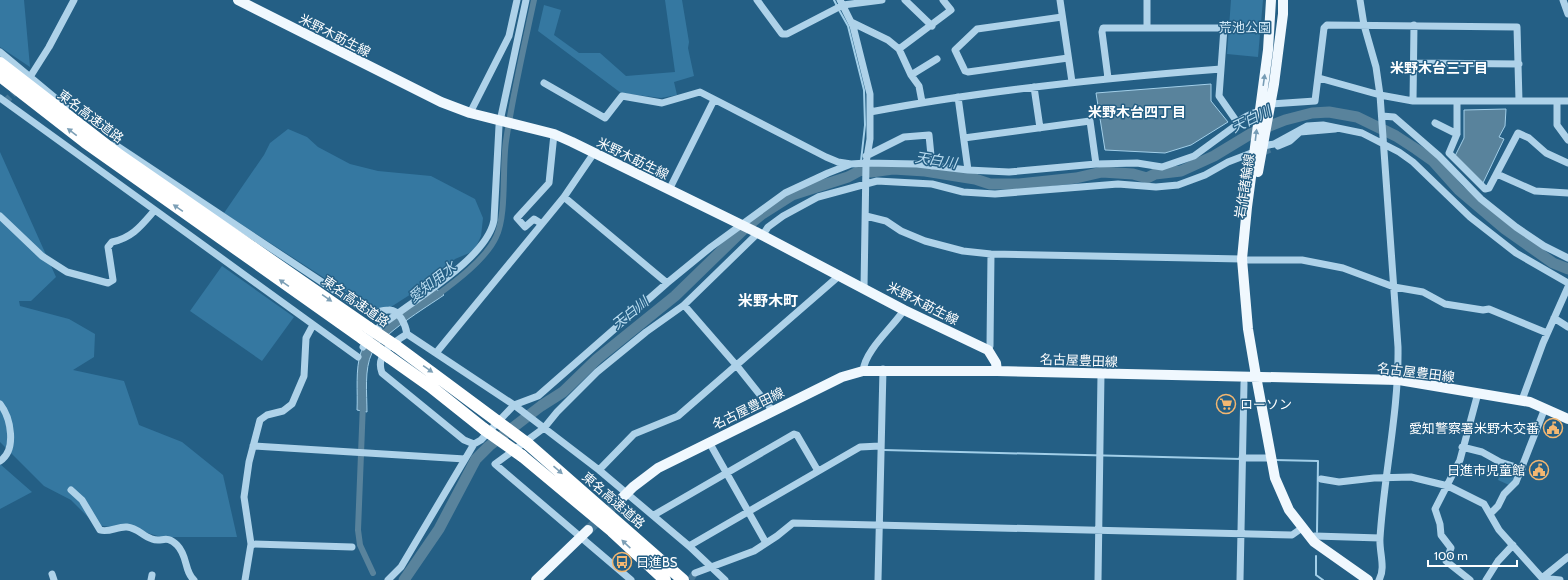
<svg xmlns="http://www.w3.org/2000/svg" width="1568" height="580" viewBox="0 0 1568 580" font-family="Cabin,'Noto Sans JP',sans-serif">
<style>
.green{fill:#3578a1}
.water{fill:#59839c;stroke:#a2cfe9}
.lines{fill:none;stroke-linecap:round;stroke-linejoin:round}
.stream{stroke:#a2cfe9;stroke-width:2}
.canal{stroke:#59839c;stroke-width:6}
.river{stroke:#59839c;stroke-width:11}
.minor-tunnel{stroke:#457797;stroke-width:7;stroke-dasharray:7 3.5;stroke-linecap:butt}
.major-tunnel{stroke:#457797;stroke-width:10;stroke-dasharray:10 5;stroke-linecap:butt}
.minor{stroke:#aed2e9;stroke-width:7}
.major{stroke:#f0f8fe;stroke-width:10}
.highway{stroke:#fff;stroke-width:12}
.highway-bridge{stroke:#fff;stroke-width:12}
.oneway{fill:#769cb5}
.oneway2{fill:#7c9fb6}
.labels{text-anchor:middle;stroke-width:3;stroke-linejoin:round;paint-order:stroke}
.park-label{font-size:13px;fill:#d2e9f7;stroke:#245f85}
.street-label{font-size:13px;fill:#fff;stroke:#245f85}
.poi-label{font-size:13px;fill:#fff;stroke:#245f85;text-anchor:start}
.neighbourhood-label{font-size:14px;font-weight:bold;fill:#fff;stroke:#245f85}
.water-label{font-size:14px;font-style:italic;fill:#b9dcf0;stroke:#245f85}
.quarter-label{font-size:15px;font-weight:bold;fill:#fff;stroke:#245f85}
</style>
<rect width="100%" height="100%" fill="#245f85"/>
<path class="green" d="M0,0H24L30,67L0,47Z
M665,0H682L689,42L688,48L694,76L674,82L677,95L661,98L621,93L538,31L544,5L561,10L554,35L579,53H600L626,76L675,72Z
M1231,0H1263L1258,57L1227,54Z
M288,129L307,137L318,147L350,164L378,171L431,176L475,199L483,218L481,236L474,251L455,259L436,278L380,314L224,213L264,155L270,143Z
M0,152L56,277L31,301H19L20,306L69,319L95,334L94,357L73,370L124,381L139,425L182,442L223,475L237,537H161L141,531L96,525L71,500L44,486L0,442Z
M222,266L294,317L262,361L190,311Z
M0,464L32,492L0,509Z
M1503,466L1517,471L1513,481L1509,485L1498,480Z"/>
<path class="water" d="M1211,84V101L1228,122L1191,145L1165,153L1105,150L1096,93Z
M1506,109L1505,126L1499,137L1504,139L1483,183L1455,156L1464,138V110Z
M436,289L444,295C425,308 382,334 372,353C364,369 367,394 367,412L357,410C358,392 355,369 361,352C368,332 418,301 436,289Z"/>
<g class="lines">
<path class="stream" d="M834,0L837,6
M839,10L848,26L864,90L865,125L861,161
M884,450L1241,459
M1275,460L1318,461L1317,532
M1316,556V575L1323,580"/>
<path class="canal" d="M436,296C455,282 486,259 496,237C507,215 502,167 506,141C513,93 524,47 534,0
M363,403L358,530L360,545L373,573"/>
<path class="river" d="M404,580L439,529L476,459L489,446L541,406L563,392L597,359L675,296L745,228L762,214L792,195L848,177L861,170L871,172L893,169L925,171L975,179L990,184H1019L1076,178L1102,172L1133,174L1147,178L1155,174L1181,171L1214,156L1252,133L1285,120L1312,113L1329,112L1357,117L1396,136L1416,149L1433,161L1459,190L1505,229L1553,263L1568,269"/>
<path class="minor-tunnel" d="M5,102L19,88
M1244,160L1273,148
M690,580L695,573"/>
<path class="major-tunnel" d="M588,530L619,501"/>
<path class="minor" d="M757,0L782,34H787L843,5L882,0
M840,0L853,26L870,94V139L866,163L864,288
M905,0L932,26
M1060,0L1072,82
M1147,0V28
M1360,0L1364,25L1376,67L1380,95L1398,347C1399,411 1384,474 1380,538C1379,552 1386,568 1379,580
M1563,0L1568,14
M1062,17L977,29L955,50L965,71L968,72L1068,58
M851,22L888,40L899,49L911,75L919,86L922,102
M899,49L951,10L943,0
M0,52L66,107
M1414,63L1519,64
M911,75L937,59
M30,77L49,47L74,0
M1108,78L1102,32L1103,28H1224L1219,96L1237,122
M1319,78L1380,95L1413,101H1568
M544,83L605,118L622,96L662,103L700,92L826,157L838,162L851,164
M1034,87L1040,128
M958,97L968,170
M0,98L358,357
M1413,101L1414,25
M1457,101V134L1449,153L1485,189L1489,188L1518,133L1529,138L1546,153L1568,163
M1557,101V125L1568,140
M1271,104L1315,101L1324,28L1327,25L1517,27L1519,101
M870,112C986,90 1104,78 1221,69
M470,113L509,36L517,0
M1382,116L1394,117L1439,156L1481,199L1516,227L1544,246L1568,258
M1435,123L1457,134
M964,138L1090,121L1096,164
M114,144L355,304L372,313C377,312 383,310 389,310C399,309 406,326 407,334L514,405L599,470L689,546L725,580
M1263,146L1274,144L1307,126L1323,125L1362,133L1399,152L1413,162L1470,217L1516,253L1568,283
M1278,146L1290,141L1300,132L1335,129
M866,156L904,137L929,135L932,166
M1497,174L1535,191L1568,193
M669,190L714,100
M564,197L667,283
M0,216L42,256L67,272L108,283L113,280L108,247L112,242C132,238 141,226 154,211
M866,216L886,221L901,231L925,241L963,251L991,254L1242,259
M542,224L534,219L525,227L517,218L549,183L554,134
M762,236L768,227L783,216L818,197L877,181L932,184L963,192L995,194L1118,184L1156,187L1178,185L1205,175L1228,162L1254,152
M1248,260H1302L1343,268L1394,287L1423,292L1445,304L1483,310L1489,309L1547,333
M684,305L737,366L772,410
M1554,318L1568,327
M407,334C392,343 375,355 382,373L464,440L474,444
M363,347C370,332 384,323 397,314C425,293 488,255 494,220L499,126L526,0
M988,350L990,346L991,254
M436,353L564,197L594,153
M863,371C865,350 893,327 904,310
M1522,400L1543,343L1568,287
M0,404C11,418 17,450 0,461
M709,442L766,543
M253,446L465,459
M1462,447L1482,452L1500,462L1522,469
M1242,458H1271
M599,470L634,434L678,416L840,275
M1321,479L1339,482L1374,478L1411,477L1448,486L1484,504L1499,530L1542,578L1560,580
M71,490L82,500L100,530C109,533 118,526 127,527C138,528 142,536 152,539C162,543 166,534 177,545C188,556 184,571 194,580
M1490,514L1498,506L1504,494L1516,482L1545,408
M654,515L794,434L797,435L818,471
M1315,536L1380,538
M251,544L352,547
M689,546L860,447L880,446
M695,573L754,551L777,536L793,523L1292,535L1302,528
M52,574L54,580
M1542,578L1568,557
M151,580L152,575
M245,580L251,544L244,497L249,462L260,420L267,415L283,411L292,404L304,376L306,338L313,325
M388,580L401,567L474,444L481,440L514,405L538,396L667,283L711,247L785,193L828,173L851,164L866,163L917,164L968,170L1009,172L1096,164L1137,163L1162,167L1194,156L1235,126C1239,119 1252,113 1260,111
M631,580L495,464L544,428L557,412L597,372L646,332L684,305L758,233
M878,580L883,369
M1098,580L1101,374
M1240,580L1244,383
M1470,580L1446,561L1451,548L1441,535L1440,524L1435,509L1460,460L1478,393
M1486,580L1498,561L1513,545"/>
<path class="major" d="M238,0L441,102L470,113L554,134L572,142L756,232L904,310L988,350L996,363L997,371
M1271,0L1268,50L1247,207L1242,259L1248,329L1256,376L1275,478L1289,510L1314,542L1368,580
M1258,172L1274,84L1283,14V0
M619,501L633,487L658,468L842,377L863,371H997L1399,380L1530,402L1568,419
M536,580L588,530"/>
<path class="highway" d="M0,63L119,155L369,328
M0,76L85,142L362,338
M396,346L497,421
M389,357L430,386L484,429
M528,444L683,580
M522,456L612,531L665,580"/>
<path class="highway-bridge" d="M369,328L396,346
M362,338L389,357
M497,421L528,444
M484,429L522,456"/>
</g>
<defs><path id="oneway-solid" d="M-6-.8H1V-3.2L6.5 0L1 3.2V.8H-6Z"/></defs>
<g class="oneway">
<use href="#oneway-solid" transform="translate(1264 80) rotate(-82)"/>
<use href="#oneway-solid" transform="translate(1256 135) rotate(-83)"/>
</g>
<g class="oneway2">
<use href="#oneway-solid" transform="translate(72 132) rotate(-143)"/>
<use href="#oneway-solid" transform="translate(178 208) rotate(-145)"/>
<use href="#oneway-solid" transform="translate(284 283) rotate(-145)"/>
<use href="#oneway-solid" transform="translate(327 298) rotate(35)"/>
<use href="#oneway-solid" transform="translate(428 369) rotate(35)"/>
<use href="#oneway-solid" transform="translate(558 470) rotate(41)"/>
<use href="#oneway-solid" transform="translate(626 544) rotate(-137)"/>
</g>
<defs>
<symbol id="supermarket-ring" viewBox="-11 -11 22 22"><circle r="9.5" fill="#245f85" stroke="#f3b771" stroke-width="1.5"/><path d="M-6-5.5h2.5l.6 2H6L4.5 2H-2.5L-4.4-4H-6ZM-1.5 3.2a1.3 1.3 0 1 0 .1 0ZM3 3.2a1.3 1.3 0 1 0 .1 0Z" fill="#f3b771"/></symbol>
<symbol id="civic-ring" viewBox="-11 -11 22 22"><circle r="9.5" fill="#245f85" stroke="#f3b771" stroke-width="1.5"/><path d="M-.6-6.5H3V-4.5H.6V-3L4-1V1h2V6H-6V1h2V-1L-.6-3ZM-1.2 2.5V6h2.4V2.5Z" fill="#f3b771"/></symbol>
<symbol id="bus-ring" viewBox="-11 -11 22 22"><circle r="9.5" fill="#245f85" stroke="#f3b771" stroke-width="1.5"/><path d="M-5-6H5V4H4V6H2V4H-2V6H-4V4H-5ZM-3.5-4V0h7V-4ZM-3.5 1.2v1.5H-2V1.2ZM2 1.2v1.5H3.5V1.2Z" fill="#f3b771"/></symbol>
</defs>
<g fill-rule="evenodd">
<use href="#supermarket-ring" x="1215" y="393" width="22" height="22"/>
<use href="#civic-ring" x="1542" y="417" width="22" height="22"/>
<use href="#civic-ring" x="1528" y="459" width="22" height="22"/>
<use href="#bus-ring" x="611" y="551" width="22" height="22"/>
</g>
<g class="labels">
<g class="park-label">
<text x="1245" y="32">荒池公園</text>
</g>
<g class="street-label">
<text transform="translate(335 35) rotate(27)" y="5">米野木莇生線</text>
<text transform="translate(91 116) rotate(37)" y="5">東名高速道路</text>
<text transform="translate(633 158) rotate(26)" y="5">米野木莇生線</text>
<text transform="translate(1244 186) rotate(-81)" y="5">岩作諸輪線</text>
<text transform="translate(356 301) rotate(35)" y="5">東名高速道路</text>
<text transform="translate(923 303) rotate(27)" y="5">米野木莇生線</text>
<text transform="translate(1079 360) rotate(2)" y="5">名古屋豊田線</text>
<text transform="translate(1416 372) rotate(7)" y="5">名古屋豊田線</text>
<text transform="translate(748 408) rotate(-26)" y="5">名古屋豊田線</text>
<text transform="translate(614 500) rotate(41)" y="5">東名高速道路</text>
</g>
<g class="poi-label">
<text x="1240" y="409">ローソン</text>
<text x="1539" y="433" text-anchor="end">愛知警察署米野木交番</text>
<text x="1525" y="475" text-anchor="end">日進市児童館</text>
<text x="636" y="567">日進BS</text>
</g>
<g class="neighbourhood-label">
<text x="1439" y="73">米野木台三丁目</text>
<text x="1137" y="117">米野木台四丁目</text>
</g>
<g class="water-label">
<text transform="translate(1251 119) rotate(-26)" y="5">天白川</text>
<text transform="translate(936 160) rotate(9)" y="5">天白川</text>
<text transform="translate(432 282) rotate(-38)" y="5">愛知用水</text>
<text transform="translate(630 313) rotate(-39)" y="5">天白川</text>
</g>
<g class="quarter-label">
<text x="768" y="306">米野木町</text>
</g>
</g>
<path d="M1428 560v6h89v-6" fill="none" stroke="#ffffff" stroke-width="2"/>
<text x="1434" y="560" font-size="12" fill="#ffffff" stroke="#245f85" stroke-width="3" paint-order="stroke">100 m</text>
</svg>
